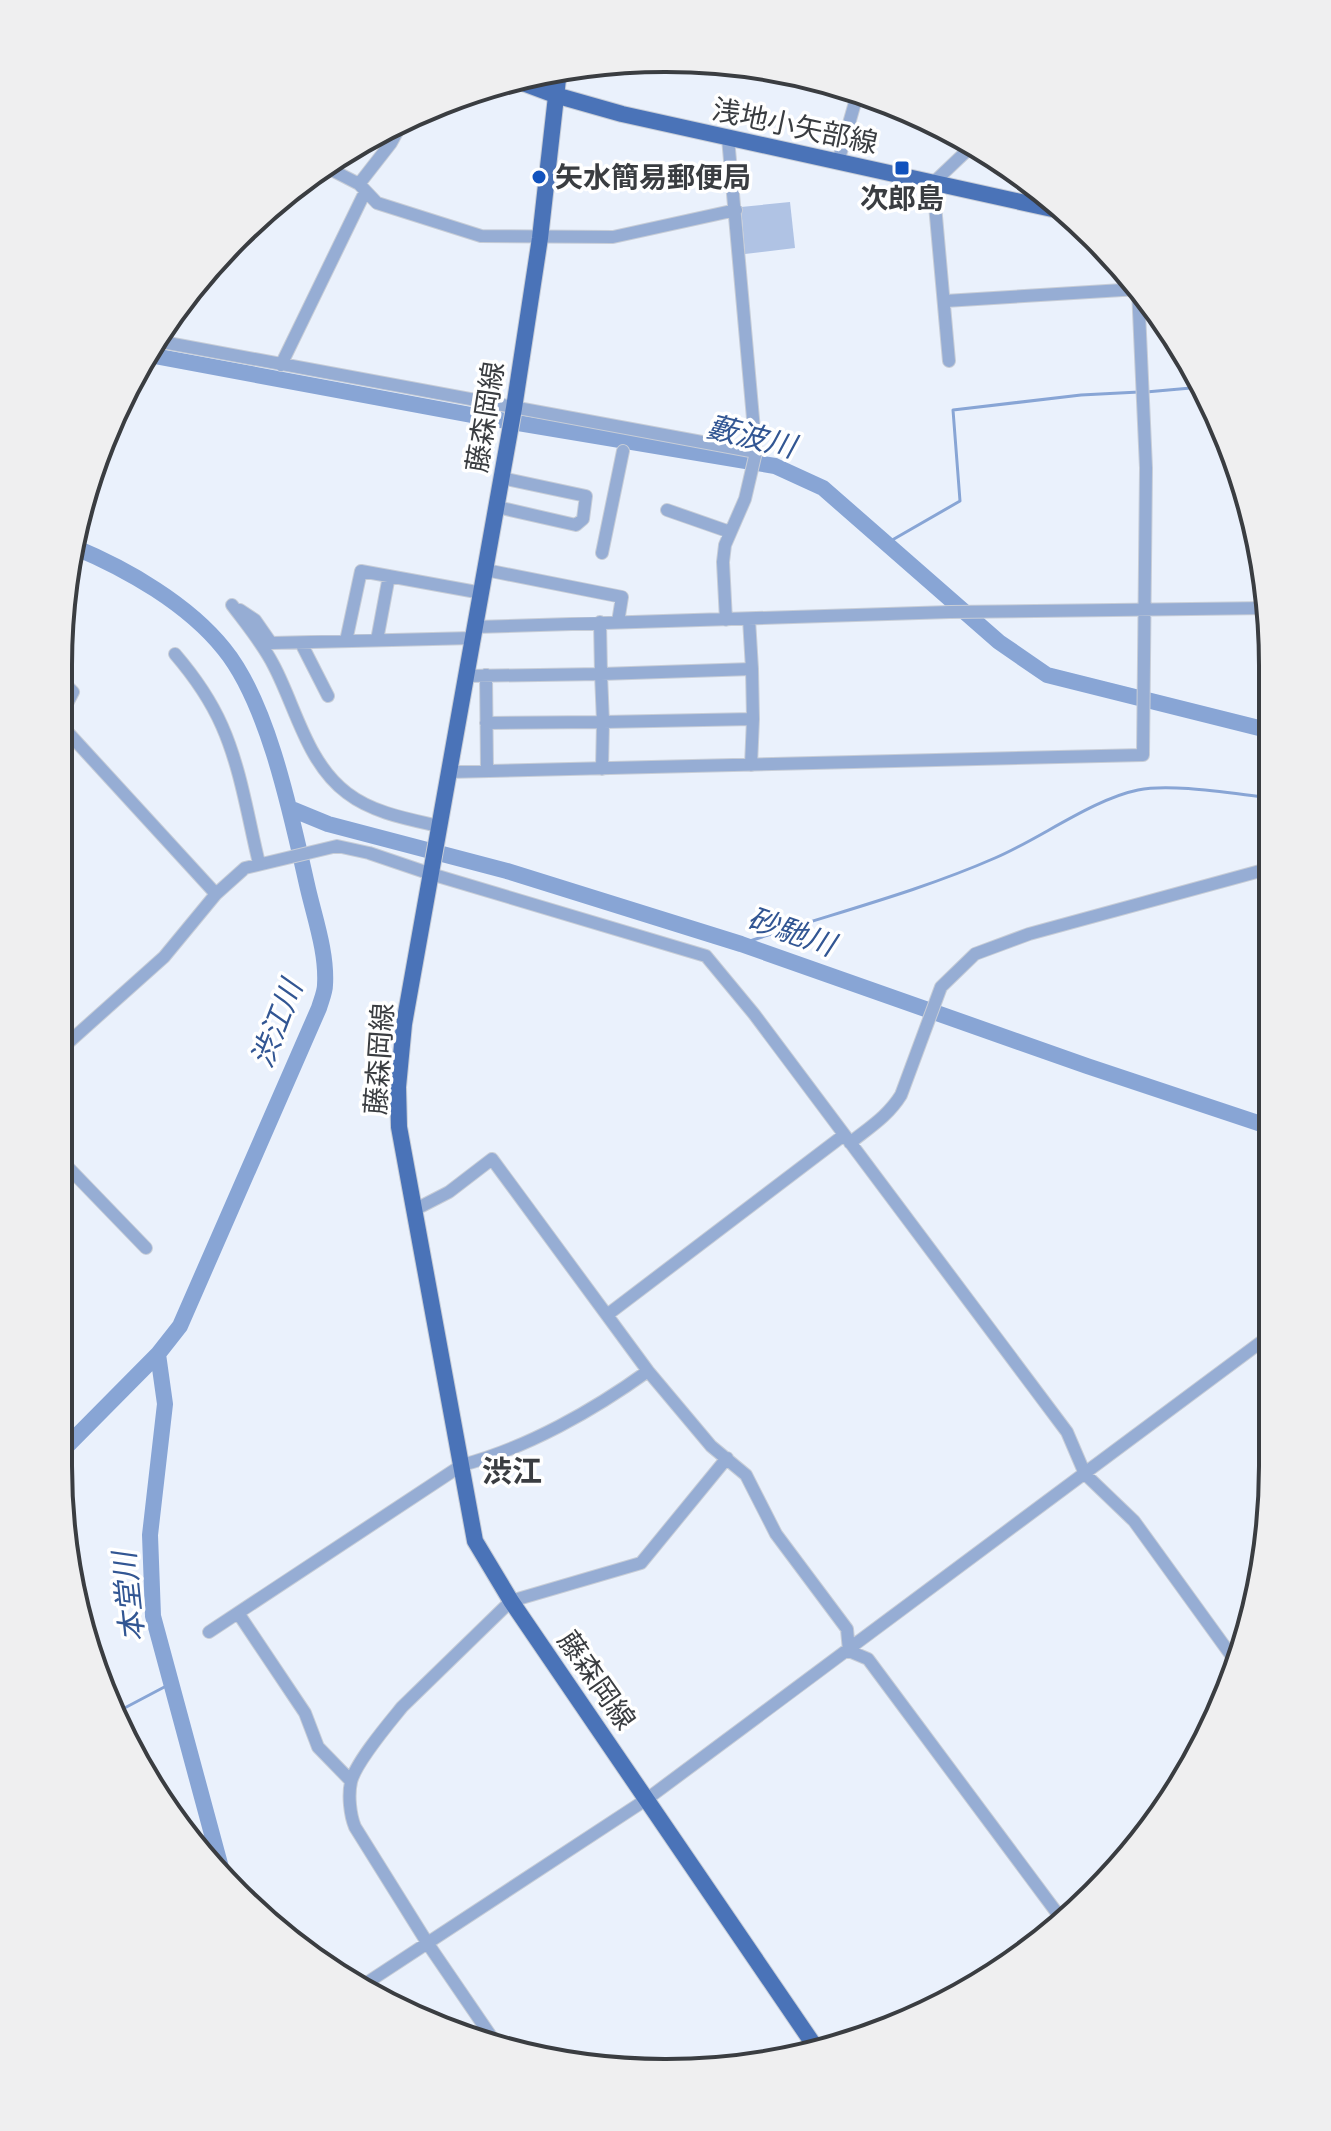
<svg xmlns="http://www.w3.org/2000/svg" width="1331" height="2131" viewBox="0 0 1331 2131" font-family="'Noto Sans','Noto Sans JP',sans-serif">
<style>
.green{fill:#b0c3e4}
.lines{fill:none;stroke-linecap:round;stroke-linejoin:round}
.stream{stroke:#88a5d5;stroke-width:3}
.river{stroke:#88a5d5;stroke-width:16}
.minor-casing{stroke:#c7cdd7;stroke-width:14}
.major-casing{stroke:#c7cdd7;stroke-width:18}
.minor{stroke:#96add4;stroke-width:12}
.major{stroke:#4a73b8;stroke-width:16}
.poi-dot{fill:#1152bd;stroke:#fff;stroke-width:3}
.labels{text-anchor:middle;stroke-width:7;stroke-linejoin:round;paint-order:stroke}
.street-label{font-size:28px;fill:#3a3d41;stroke:#fff}
.poi-label{font-size:28px;font-weight:bold;fill:#3a3d41;stroke:#fff;text-anchor:start}
.water-label{font-size:30px;font-style:italic;fill:#325693;stroke:#fff}
.neighbourhood-label{font-size:30px;font-weight:bold;fill:#3a3d41;stroke:#fff}
.rim{fill:none;stroke:#3a3d41;stroke-width:4}
</style>
<rect width="100%" height="100%" fill="#eaf1fc"/>
<path class="green" d="M790,202L795,248L745,254L741,207Z"/>
<g class="lines">
<path class="stream" d="M1146,392L1202,387
M887,543L960,501L953,410L1081,395L1139,392
M741,944C826,915 913,894 995,858C1038,840 1093,799 1138,790C1172,783 1234,794 1271,798
M117,1712L170,1684"/>
<path class="river" d="M149,355L482,417L775,466L823,488L999,642L1047,675L1271,731
M289,808L328,824L507,871L741,944L1087,1066L1270,1127
M158,1354L165,1404L150,1535L153,1616L223,1875
M58,1455L158,1354L180,1326L319,1008C321,1001 325,992 325,985C327,953 315,919 308,889C292,819 269,704 224,649C188,604 127,569 74,547"/>
<defs>
<path id="minor" d="M838,162L858,92
M324,166L359,184L377,203L481,236L613,237L736,210
M359,184L391,143L403,121
M945,301L1139,289
M157,341L756,452
M949,361L933,183L973,145
M281,365L365,192
M497,507L576,525L583,519L586,496L502,478
M667,510L730,532
M602,553L623,451
M486,570L622,597L618,622
M232,605C247,625 263,644 274,666C296,708 307,763 347,793C373,813 408,819 439,826
M240,610L255,620L271,643L473,638
M726,620L723,562L725,545L745,499L756,452L728,138
M475,627L950,612L1269,608
M377,640L389,576
M346,641L361,571L482,593
M301,643L328,696
M175,654C193,675 211,701 222,726C241,769 248,818 259,863
M486,675L487,771
M467,676L601,674L600,622
M62,713L73,692L63,682
M486,723L603,722L601,674L752,669L749,619
M62,726L216,894
M751,765L753,719
M602,769L603,722L753,719L752,669
M448,772L1143,755L1146,468L1138,289
M60,1050L164,957L216,894L245,868L337,846L369,853L431,874L706,956L754,1014L1067,1432L1085,1474L1134,1521L1236,1662
M850,1143C870,1127 888,1116 901,1095L941,987L975,954L1029,934L1271,868
M60,1159L146,1248
M416,1209L449,1192L492,1159L648,1371L711,1446L746,1475L776,1534L847,1629L849,1651L868,1659L1060,1917
M607,1315L844,1135
M238,1613L305,1713L318,1747L351,1781
M209,1632L462,1465C527,1448 594,1410 648,1371
M365,1984L647,1799L1269,1336
M497,2045L428,1944L355,1827C350,1815 348,1795 351,1782C355,1763 389,1723 402,1707L511,1601L641,1563L727,1458"/>
<path id="major" d="M559,70L540,238L514,408L404,1024L398,1087L399,1127L475,1541L511,1601L816,2048
M515,80L555,95L622,114L1066,212"/>
</defs>
<use href="#minor" class="minor-casing"/>
<use href="#major" class="major-casing"/>
<use href="#minor" class="minor"/>
<use href="#major" class="major"/>
</g>
<g class="poi-dot">
<rect x="894" y="160" width="16" height="16" rx="4"/>
<circle cx="539" cy="177" r="8"/>
</g>
<g class="labels">
<g class="street-label">
<text transform="translate(795 126) rotate(12)" y="10">浅地小矢部線</text>
<text transform="translate(485 417) rotate(-81)" y="10">藤森岡線</text>
<text transform="translate(379 1059) rotate(-86)" y="10">藤森岡線</text>
<text transform="translate(597 1680) rotate(55)" y="10">藤森岡線</text>
</g>
<g class="poi-label">
<text x="555" y="187">矢水簡易郵便局</text>
<text x="902" y="208" text-anchor="middle">次郎島</text>
</g>
<g class="water-label">
<text transform="translate(751 437) rotate(14)" y="10">藪波川</text>
<text transform="translate(791 932) rotate(19)" y="10">砂馳川</text>
<text transform="translate(277 1024) rotate(-69)" y="10">渋江川</text>
<text transform="translate(129 1597) rotate(-96)" y="10">本堂川</text>
</g>
<g class="neighbourhood-label">
<text x="512" y="1482">渋江</text>
</g>
</g>
<path d="M0 0H1331V2131H0ZM665 72H666A593 593 0 0 1 1259 665V1466A593 593 0 0 1 666 2059H665A593 593 0 0 1 72 1466V665A593 593 0 0 1 665 72Z" fill="#efeff0" fill-rule="evenodd"/>
<path class="rim" d="M665 72H666A593 593 0 0 1 1259 665V1466A593 593 0 0 1 666 2059H665A593 593 0 0 1 72 1466V665A593 593 0 0 1 665 72Z"/>
</svg>
